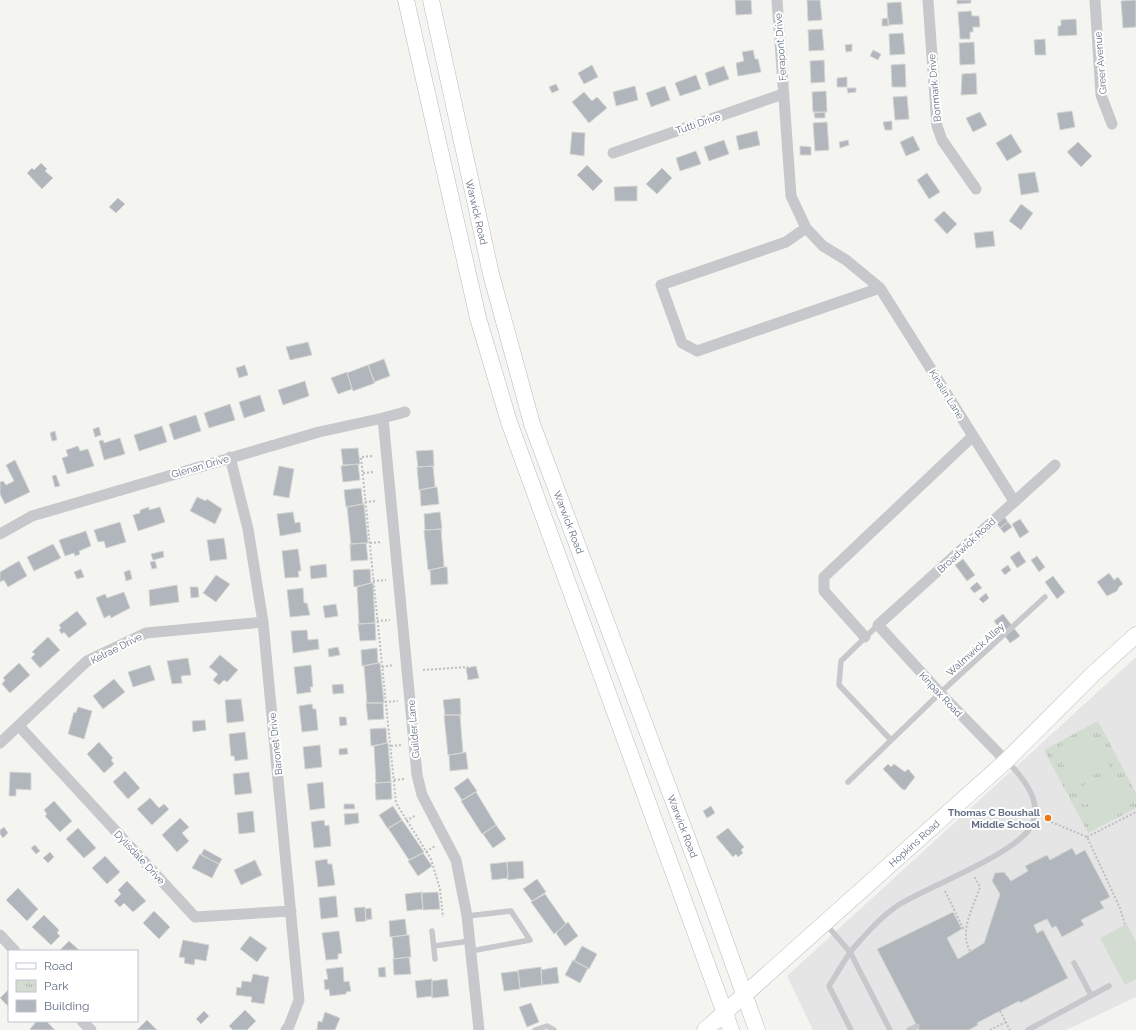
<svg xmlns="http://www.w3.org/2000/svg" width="1136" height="1030" viewBox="0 0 1136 1030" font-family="Raleway,sans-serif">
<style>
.built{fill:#e4e5e4}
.park{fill:url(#park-tufts)}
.pitch{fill:#d3dcd1}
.building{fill:#b0b6bc;stroke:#d5d6d3}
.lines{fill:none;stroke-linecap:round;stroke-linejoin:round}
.secondary-casing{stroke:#b8bbc0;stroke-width:17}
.path{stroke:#bdbec1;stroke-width:2;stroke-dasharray:2 2;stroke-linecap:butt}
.service{stroke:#c6c8cc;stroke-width:5.5}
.minor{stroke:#c6c8cc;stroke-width:11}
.secondary{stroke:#fff;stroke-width:16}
.poi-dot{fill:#ee7717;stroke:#fff;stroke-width:1.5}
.labels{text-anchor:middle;stroke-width:4;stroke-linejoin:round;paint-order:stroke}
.street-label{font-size:10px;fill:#616d83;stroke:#fff}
.poi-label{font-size:10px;font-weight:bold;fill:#616d83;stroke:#fff;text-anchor:end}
</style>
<defs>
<pattern id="park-tufts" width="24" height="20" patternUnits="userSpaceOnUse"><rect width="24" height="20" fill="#d3dcd1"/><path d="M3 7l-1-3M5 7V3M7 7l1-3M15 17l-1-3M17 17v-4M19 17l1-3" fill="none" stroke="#afb7af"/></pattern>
</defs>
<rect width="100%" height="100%" fill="#f4f5f0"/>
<path class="built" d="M1136,657V997L1066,1030H813L787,976Z"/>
<path class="park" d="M1098,721L1136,793V808L1088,833L1044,750Z"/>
<path class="pitch" d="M1091,730L1099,747L1064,766L1055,749Z
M1101,750L1110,767L1074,785L1065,769Z
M1112,771L1120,787L1084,806L1076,789Z
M1122,791L1131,807L1095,826L1086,809Z
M1127,924L1136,942V979L1125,985L1100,938Z"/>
<path class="building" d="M735,0H751L752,14L736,15Z
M807,0H820L822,20L808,21Z
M957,0H971V3L957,4Z
M1136,0V27L1123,28L1121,1Z
M901,2L903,24L888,25L887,3Z
M971,11L972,16H979L980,27H973V32H970V39H960L958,12Z
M888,18L889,26H882V19Z
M1076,19L1077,35L1058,36V26H1061V20Z
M822,29L824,50L809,51L808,30Z
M903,33L905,54L890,55L889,34Z
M1045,39L1046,55H1035L1034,40Z
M974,42L975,64L960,65L959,43Z
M852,44V51L846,52L845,45Z
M753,50L755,59H758L761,72L738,76L736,63L744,61L742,52Z
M873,50L881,54L878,60L870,56Z
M824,60L825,82L811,83L810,61Z
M905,64L906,87H892L891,65Z
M592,65L598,77L584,84L578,73Z
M724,66L729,79L709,86L705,73Z
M976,73L977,94L961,95L962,74Z
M696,75L701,89L680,96L675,83Z
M847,77V87H837V78Z
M556,84L559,90L552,93L549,87Z
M635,86L638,100L616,106L613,92Z
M665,86L670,100L651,107L646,93Z
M847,88H856V92L848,93Z
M826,91L827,112H813L812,92Z
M584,92L592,101L597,97L607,108L589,123L572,102Z
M907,96L909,119L895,120L893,97Z
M1072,111L1075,127L1060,130L1057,113Z
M825,112V118H815L814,113Z
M980,112L987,125L973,132L966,118Z
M892,121V130H885L883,122Z
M827,122L829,150L815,151L813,123Z
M757,131L760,145L739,150L736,136Z
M572,132L585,133L584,156L570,154Z
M1011,134L1022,152L1007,161L996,143Z
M913,136L920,150L906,156L900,142Z
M724,140L729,154L709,161L704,147Z
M848,140L849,145L840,148L839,142Z
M1078,142L1092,156L1081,167L1067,152Z
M800,146L811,147V155H800Z
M696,151L701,164L680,171L676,158Z
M41,163L47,169L45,171L53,178L42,189L27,173L32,168L34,170Z
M587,165L603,181L593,191L577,175Z
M662,168L672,178L657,194L646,184Z
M1035,172L1039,192L1021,195L1018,174Z
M927,173L940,192L929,199L917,180Z
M637,186V201H615L614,187Z
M118,198L125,204L116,213L109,207Z
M1021,204L1033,213L1021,230L1009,221Z
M944,211L957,224L947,234L934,220Z
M993,231L995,246L976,248L974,233Z
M308,342L312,355L290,360L286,347Z
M384,359L390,376L374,382L368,365Z
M245,365L248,375L239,378L236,368Z
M368,365L375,383L353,391L347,373Z
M347,372L352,389L338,394L331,378Z
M305,381L309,396L283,405L278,390Z
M260,395L265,411L244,418L239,402Z
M230,404L235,420L209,428L204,413Z
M196,415L201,431L174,440L169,424Z
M162,426L167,442L139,451L134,435Z
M99,427L101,435L95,437L93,429Z
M55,431L57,440L52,441L50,433Z
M120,438L125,454L104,460L99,441L103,440L104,443Z
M78,446L80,451L88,449L94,466L67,474L62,458L68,456L66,450Z
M358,448L360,464L343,465L341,449Z
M433,450L434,466L418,467L416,451Z
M15,460L30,492L5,504L0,494V482L3,481L6,485L14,481L6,465Z
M358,464L360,480L343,482L341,466Z
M279,466L294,469L289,498L273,495Z
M433,466L435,487L419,490L417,467Z
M56,475L60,486L55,487L52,476Z
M435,487H437L439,504L421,506L420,490Z
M361,488L363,504L346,507L344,490Z
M197,497L206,501L207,499L222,509L215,524L190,511Z
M363,504H364L368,543L351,544L347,507Z
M149,507V510L160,507L165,522L138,531L133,515L140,513V510Z
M293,512L295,523L300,522L301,532L280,536L277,514Z
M440,512L442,529L425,530L424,514Z
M1003,515L1008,522L1000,528L995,521Z
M1020,519L1029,532L1020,538L1012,524Z
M120,522L126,542L106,548L104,541L98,542L94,530Z
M1008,522L1012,527L1004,533L1000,528Z
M441,529L444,567L428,570L424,530Z
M86,531L91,546L79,551L80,554L75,556L74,553L65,556L59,540Z
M224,538L227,559L210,561L207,540Z
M366,543L368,560L351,561L350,544Z
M53,544L61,558L34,571L27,557Z
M298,549L301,571H298L299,577L285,578L282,551Z
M163,551L164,557L153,560L151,554Z
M1019,551L1026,562L1017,568L1010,557Z
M1037,556L1045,567L1039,572L1031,560Z
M963,559L975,575L967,581L955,565Z
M19,561L27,576L8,587L4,580L0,582V572Z
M155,561L157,568L152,569L150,562Z
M326,564L327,577L311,579L310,566Z
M1008,565L1011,570L1005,575L1001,570Z
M444,567H447L448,584L431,585L430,570Z
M81,569L84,577L77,579L74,572Z
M370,569L371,583L354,587L353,570Z
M130,570L132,579L126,581L124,572Z
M1109,573L1114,580L1118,577L1123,584L1119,587L1117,591L1107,596L1097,582Z
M216,575L230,584L216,602L203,593Z
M1053,576L1065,592L1057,599L1045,582Z
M977,582L982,588L974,593L970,588Z
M371,583H373L375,623L359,624L357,587Z
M177,585L179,602L150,606L149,590Z
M190,587H198L199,597L191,598Z
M303,588L304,603H307L310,615L290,617L287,590Z
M124,592L130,608L111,618L110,615L104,618L96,598L105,594L107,598Z
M986,593L989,598L983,603L979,599Z
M336,604L338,616L325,618L323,606Z
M77,611L87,624L69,638L64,632L62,634L59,630L61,628L59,625Z
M1003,614L1020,636L1010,643L994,621Z
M375,623L376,640L360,641L358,624Z
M307,630L308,640L318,639L319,649L293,653L291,631Z
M48,637L60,650L40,668L31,658L35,654L32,652Z
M338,647L340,655L329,657L328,649Z
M377,648L378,663L362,666L361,650Z
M220,655L238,670L227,682L224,680L219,685L213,680L218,674L209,667Z
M188,658L191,675L181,676L182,683L172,684L167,661Z
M19,663L30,675L10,693L2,684L5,680L3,678Z
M378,663H380L384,703H367L364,666Z
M150,665L155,680L133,687L128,672Z
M311,665L313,687H310L311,692L297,694L294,667Z
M476,666L479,678L468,680L466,668Z
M114,679L125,692L103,709L93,696Z
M343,684L344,693L333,694L332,685Z
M460,698L461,715H445L443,700Z
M241,699L244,721L227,723L225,700Z
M366,703H383L384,719L368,720Z
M312,704L313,709H316L318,730L302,732L299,706Z
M78,707L92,711L84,739L68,734L74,712L76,713Z
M444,715H460L463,753L448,755Z
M339,717H346L347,725L340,726Z
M205,720L206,730L193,732L192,721Z
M386,728L387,743L371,746L370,729Z
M245,732L248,759L235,761L234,756H231L229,734Z
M99,742L113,758L111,760L114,764L104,773L87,754Z
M387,743H388L391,782L376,783L374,746Z
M320,745L322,767L305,769L303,747Z
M347,748L348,754L339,755V749Z
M466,752L468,769L450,771L449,755Z
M888,764L891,767L894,764L905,772L908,769L915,777L905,790L902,789L883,769Z
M125,771L140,788L128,799L113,782Z
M10,772L31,773V790L16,789V796H9Z
M249,772L252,793L235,795L233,774Z
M468,778L477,791L462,800L454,788Z
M323,782L325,808L310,810L307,784Z
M391,782L392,799L376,800L375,783Z
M476,792L496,825L482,834L461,801Z
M150,798L159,808L164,804L169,809L152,825L137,809Z
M54,801L72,821L60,832L45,816L47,814L44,810Z
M344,804H354L355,809H344Z
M393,806L402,820L388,829L379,815Z
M711,806L715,813L707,818L703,811Z
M253,811L255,832L239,834L237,813Z
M358,813L359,823L345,825L344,814Z
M180,818L189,827L182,833L189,841L177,852L162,835Z
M324,820L325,826L329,825L331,846L314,848L311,822Z
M402,820L424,852L409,860L388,828Z
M496,825L506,839L493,848L483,834Z
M4,827L8,833L3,838L0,834V830Z
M78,828L96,848L84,858L66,839Z
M728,828L744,847L741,850L743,853L738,857L736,854L733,857L716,837Z
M35,845L40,851L36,854L31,848Z
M1072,848L1076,855L1085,850L1110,897L1100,902L1104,908L1081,920L1084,925L1062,937L1056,926L1052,928L1047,919L1034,925L1037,933L1043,930L1068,978L1020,1003L1019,1001L1000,1011L977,1023L978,1025L969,1030H919L877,949L953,912L962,929L947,938L958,959L984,943L1000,894L992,881L995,873L1004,872L1011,881L1028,871L1025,866L1047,855L1050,860Z
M204,849L222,859L219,864L201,855Z
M50,852L54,857L48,863L43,858Z
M423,853L432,866L418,876L408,861Z
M200,854L219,864L212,878L192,868Z
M105,856L120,872L107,884L92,868Z
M327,859L328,864H332L335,885L318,887L315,861Z
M255,860L262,875L241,885L234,870Z
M523,861L524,878L508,880L507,862Z
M507,862L508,878L492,880L490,864Z
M537,879L546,892L532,901L523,889Z
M127,881L146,901L133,912L124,903L120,907L114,901L121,894L118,890Z
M18,888L38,909L27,921L6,900Z
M422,892L423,909L407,911L405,894Z
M438,892L440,909L423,910L421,893Z
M545,894L566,924L554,934L531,902Z
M336,896L338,917L321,919L319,898Z
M365,907L366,921L356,922L354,908Z
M371,908L372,919L366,920L365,909Z
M154,911L170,927L159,939L143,923Z
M44,915L59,930L57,933L60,936L51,945L32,927Z
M405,919L407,935L390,937L389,921Z
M568,922L578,936L565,946L556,933Z
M339,931L342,953L338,954V959L326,960L322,933Z
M407,935H409L411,957L394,959L392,937Z
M250,936L267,948L257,962L240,949Z
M183,940L209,945L206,961L195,959L194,965L184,963L185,958L179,957Z
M69,941L80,951H59Z
M582,946L597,954L589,969L574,961Z
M409,957L411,974L394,975L393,959Z
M573,960L588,968L580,983L565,975Z
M343,967L344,982L349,981L351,991L346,992V994L330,996L329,989L325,990L324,980L328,979L326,969Z
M385,967L386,977H379L378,968Z
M541,967L542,985L520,988L518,970Z
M557,967L559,983L542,985L541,970Z
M518,971L520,989L504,991L501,973Z
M253,974L269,977L264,1004L251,1002L252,997L236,995L237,987L241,988L242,981L251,982Z
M432,979V996L417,998L415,981Z
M447,979L449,996L432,998V981Z
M9,989V1007L0,998Z
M531,1003L539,1022L527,1027L519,1007Z
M245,1010L256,1021L247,1030H233L229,1026Z
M204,1011L209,1016L201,1024L196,1019Z
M325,1012L340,1018L335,1030H317L318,1021L322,1022Z
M147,1020L157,1030H137Z
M37,1021H46L55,1030H31L30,1029Z"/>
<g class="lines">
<defs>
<path id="secondary" d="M406,0L478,318L509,422L731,1030
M431,0L491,274L532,424L709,896L757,1030
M705,1030L1006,761L1093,674L1136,635"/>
</defs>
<use href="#secondary" class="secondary-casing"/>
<path class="path" d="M372,456L361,457L396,803L431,859L440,889L443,917
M363,473L374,472
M365,502L377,501
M370,543L382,542
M373,581L386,580
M377,621L390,620
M382,667L394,665
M423,670L468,667
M385,702L398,701
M391,746L402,745
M394,780L405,779
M1044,819L1087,837L1120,908L1125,925
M406,821L416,815
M1087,837L1136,812
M426,852L435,846
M945,891L964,930
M970,951C959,931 973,908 980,887L974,876
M1000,1011L1010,1030
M990,1030L1006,1022"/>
<path class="service" d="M878,625L841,661L839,685L891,740
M848,782L940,693L1045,597
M467,916L511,911L530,940L471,951
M825,923L850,952C866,934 880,917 900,904C930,886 1014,854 1030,828C1045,804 1024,779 1008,762
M432,931L435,959
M434,946L470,941
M1074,963L1091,995
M535,1030L547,1026L554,1030
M851,1030L829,986L850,952L890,1030
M909,1030L917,1026
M1028,1030L1109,986"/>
<path class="minor" d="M777,0L791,196L806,228L823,246L846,260L880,288L1014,501
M928,0L937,126L942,140L976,189
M1095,0L1101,95L1112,124
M613,153L783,94
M806,228L786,242L661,285L682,343L697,351L880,288
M383,418L417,775L422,795L456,860L467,916L479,1030
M230,457L248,529L263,622L299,1000L289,1026L286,1030
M0,534L32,516L319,432L383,418L405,412
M865,637L824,591V577L973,436
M19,726L195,917L291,911
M0,743L87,661L146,633L263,622
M1006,761L940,693L878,625L1055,465
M0,935L15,951
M82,1021L91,1030"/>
<use href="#secondary" class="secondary"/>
</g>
<circle class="poi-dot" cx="1048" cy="818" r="4"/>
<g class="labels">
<g class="street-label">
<text transform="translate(780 47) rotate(-94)" y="4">Ferapont Drive</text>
<text transform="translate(1100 63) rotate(-95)" y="4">Greer Avenue</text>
<text transform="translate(934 88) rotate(-95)" y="4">Bonmark Drive</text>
<text transform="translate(698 123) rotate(-19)" y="4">Tutti Drive</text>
<text transform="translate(477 212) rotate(77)" y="4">Warwick Road</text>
<text transform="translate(947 394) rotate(58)" y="4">Kinalin Lane</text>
<text transform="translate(200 466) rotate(-16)" y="4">Glenan Drive</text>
<text transform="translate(569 522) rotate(69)" y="4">Warwick Road</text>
<text transform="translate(966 545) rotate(-43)" y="4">Broadwick Road</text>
<text transform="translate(116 648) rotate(-27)" y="4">Kelrae Drive</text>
<text transform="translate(975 649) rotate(-42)" y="4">Walmwick Alley</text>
<text transform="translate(941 694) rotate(47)" y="4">Kinpax Road</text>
<text transform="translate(413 729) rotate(-95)" y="4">Guilder Lane</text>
<text transform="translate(275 744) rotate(-96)" y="4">Baronet Drive</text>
<text transform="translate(683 826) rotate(69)" y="4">Warwick Road</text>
<text transform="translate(914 843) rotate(-42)" y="4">Hopkins Road</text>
<text transform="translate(140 857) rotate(47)" y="4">Dylisdale Drive</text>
</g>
<g class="poi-label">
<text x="1040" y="816">Thomas C Boushall<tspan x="1040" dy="12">Middle School</tspan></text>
</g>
</g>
<rect x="8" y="950" width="130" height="72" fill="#ffffff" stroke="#c0c5cd"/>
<rect x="16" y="963" width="20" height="6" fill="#ffffff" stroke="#c0c5cd"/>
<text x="44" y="970" font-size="12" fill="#616d83">Road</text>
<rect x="16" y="980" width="20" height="12" fill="url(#park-tufts)" stroke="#c0c5cd"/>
<text x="44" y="990" font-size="12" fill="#616d83">Park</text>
<rect x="16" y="1000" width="20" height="12" fill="#b0b6bc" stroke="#c0c5cd"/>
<text x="44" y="1010" font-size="12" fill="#616d83">Building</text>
</svg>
